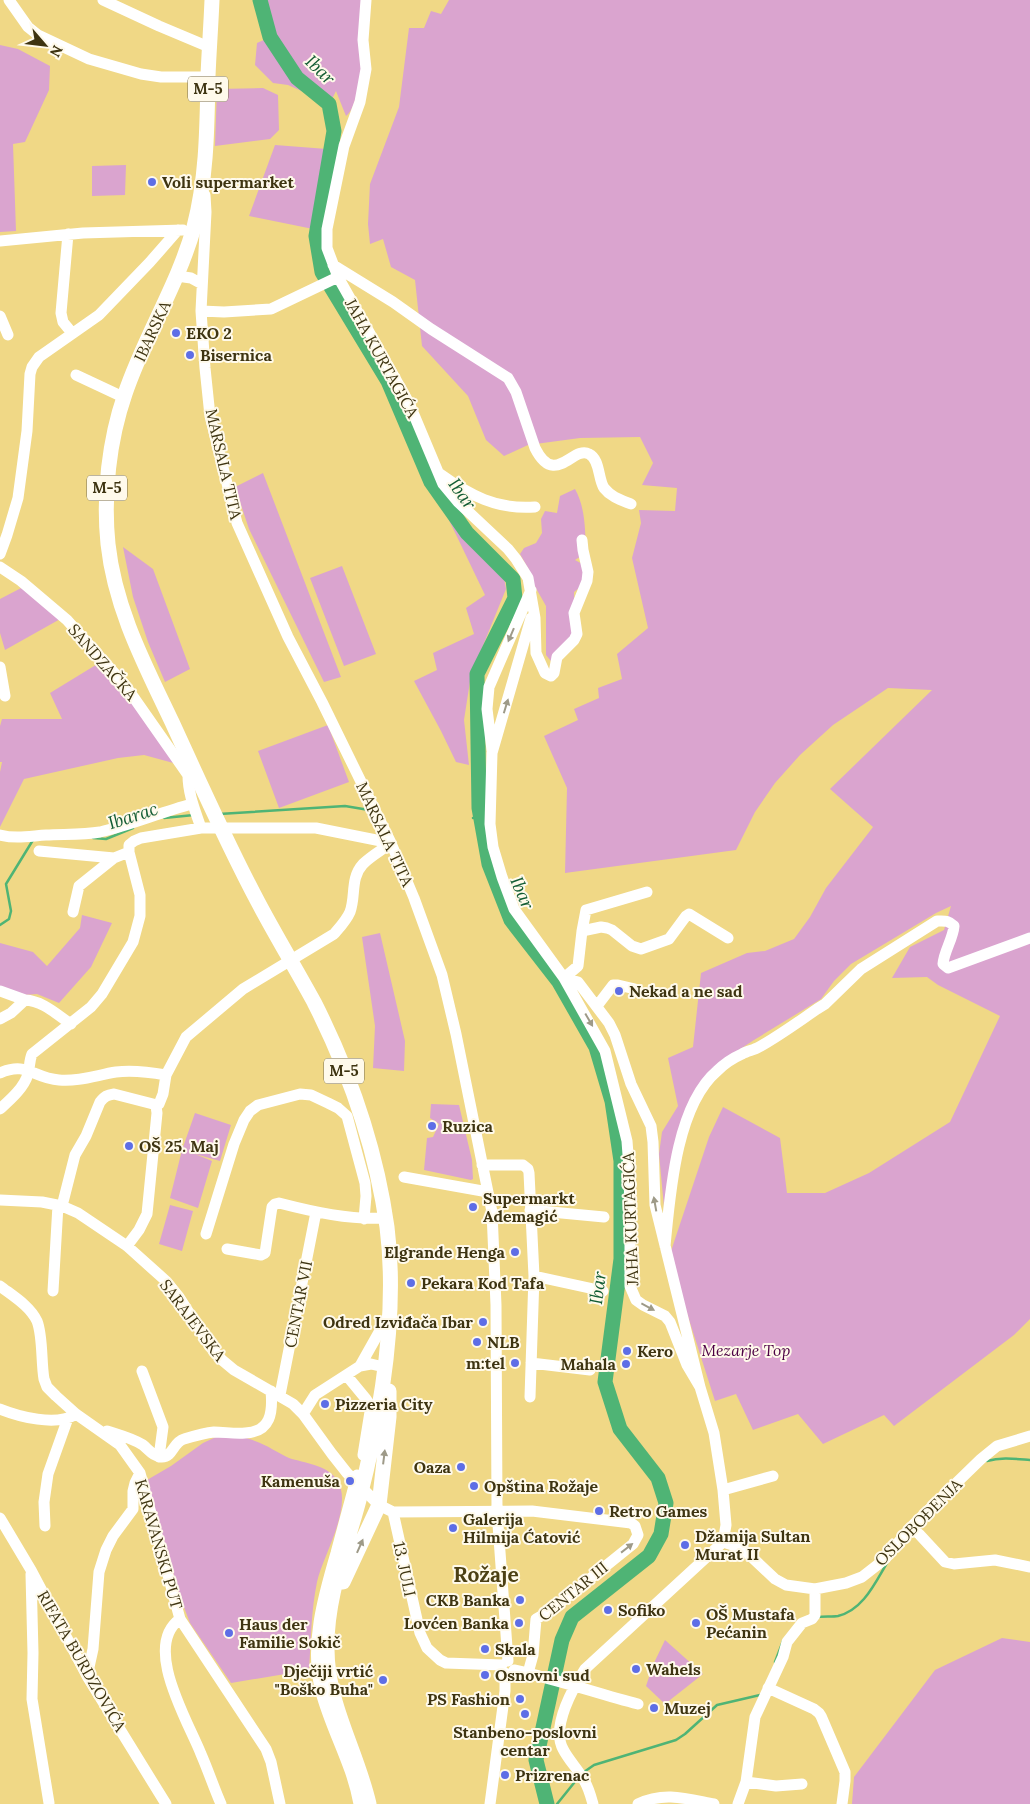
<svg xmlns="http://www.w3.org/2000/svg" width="1030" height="1804" viewBox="0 0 1030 1804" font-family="Lora,serif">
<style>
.green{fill:#daa4cf}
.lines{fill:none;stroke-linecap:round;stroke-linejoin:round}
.stream{stroke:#4fb475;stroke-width:2.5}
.river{stroke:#4fb475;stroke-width:15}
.minor{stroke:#fff;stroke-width:11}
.major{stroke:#fff;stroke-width:15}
.oneway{fill:#9e9a88}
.poi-dot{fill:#5e6ee6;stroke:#fffaeb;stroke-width:2}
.labels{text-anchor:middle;stroke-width:4;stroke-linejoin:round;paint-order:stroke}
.shield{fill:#fffaeb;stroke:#786f52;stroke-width:1}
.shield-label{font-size:15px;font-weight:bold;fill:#3e3411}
.poi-label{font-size:16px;font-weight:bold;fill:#3e3411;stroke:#fffaeb;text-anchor:start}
.street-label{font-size:16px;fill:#3e3411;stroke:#fffaeb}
.park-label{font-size:16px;font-style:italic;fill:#4c0044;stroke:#fffaeb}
.water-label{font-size:18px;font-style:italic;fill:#125c33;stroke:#fffaeb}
.district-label{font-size:21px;font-weight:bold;fill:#4c4014;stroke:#fffaeb}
</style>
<rect width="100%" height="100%" fill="#f0d886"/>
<path class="green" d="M263,0H366C364,23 364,104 346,116L336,91L331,101L300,74L272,36Z
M449,0H1030V1319L1014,1335L894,1426L884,1415L823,1444L798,1414L753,1430L736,1394L715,1401L669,1257L709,1137L723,1107L780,1138L787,1193H825L869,1173L950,1122L1000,1016L938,985L927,977L892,978L910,947L944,930L951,906L936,913L851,964L834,981L821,999L754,1040L725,1059L701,1091L664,1207L659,1154L662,1132L678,1106L668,1058L693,1047L701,973L747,953L765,951L794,939L810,917L826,888L873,827L830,789L932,690L888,688L833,725L800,755L775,783L755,812L736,850L565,873L567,788L544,736L578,720L574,709L599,698L598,688L622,679L617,654L648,628L632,558L641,523L639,510L675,511L677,488L642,485L653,463L640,437L580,438L528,445L504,456L486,440L468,396L422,346L415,280L391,267L383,239L370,244L368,224L370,184L399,107L409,28H424L431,11L441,14Z
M266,39L293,79L315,97L288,85L273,83L255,65L257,43Z
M0,45L18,49L50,66L49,90L25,142L13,144L16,231L0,232Z
M263,88L278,95L279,130L270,139L215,146L217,89Z
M275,145L327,149L313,229L249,216Z
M126,165L125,195L92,196V166Z
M263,473L341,677L324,682L249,529L235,487Z
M575,489C586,509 585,532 586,553L575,560L586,566L583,585L574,592L575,634L555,666L546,655V606L533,583L529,570L520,554L524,548L536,543L542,533L541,519L545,511L557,513L560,496Z
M448,518L504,577L506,589L471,675L464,720L469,765L456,762L441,731L414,681L437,670L433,653L474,634L466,608L485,595Z
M123,547L153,569L190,669L165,682L148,642L133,597Z
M342,566L376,654L344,666L310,578Z
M25,586L62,618L5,650L0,633V599Z
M99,663L132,703L177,764L144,755L118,758L24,779L0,827V772L2,762H0V726L2,719H62L50,693Z
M328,725L349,782L279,808L258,751Z
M82,915L112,923L91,967L59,1003L37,994L24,995L0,987V943L33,952L47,966L80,928Z
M380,933L405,1041L404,1071L373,1068L375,1026L362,937Z
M431,1104L459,1105L472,1160L473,1179L471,1180L424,1170L427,1138L433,1137L439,1124L430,1118Z
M195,1113L231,1125L220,1161L195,1154L212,1161L198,1208L170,1198L182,1150Z
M170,1205L193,1211L182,1251L159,1244Z
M229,1435C237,1437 247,1437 255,1441C267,1445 278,1453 289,1458C304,1463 328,1465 337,1480C354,1506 323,1555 317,1582C311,1611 311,1640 309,1670L231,1683L190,1623L180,1597L147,1480L171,1466L203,1443L216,1437Z
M1002,1638L1030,1642V1804H852L854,1777L935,1670Z
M665,1640L703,1674L665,1704L646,1686L653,1665Z"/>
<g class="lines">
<path class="stream" d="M219,814L345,806L369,810
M164,818L194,815
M473,818L481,816
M93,838L106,839L133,828
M0,925L9,919L11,911L6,884L33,840
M987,1461C1001,1457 1016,1459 1030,1460
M918,1529L926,1520
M818,1617C824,1616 832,1617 838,1616C863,1610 875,1583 887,1563
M775,1662L783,1641
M584,1772L594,1765L676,1740L685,1734L717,1705L760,1695
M557,1804L578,1778"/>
<path class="river" d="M260,0L270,37L297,78L329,104L334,131L316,236L322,272L388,381L431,482L467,533L513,579L515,598L477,674L479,808L489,864L511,920L559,982L596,1047L612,1101L621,1161V1259L605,1382L620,1429L658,1478L666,1503L661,1534L649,1556L572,1617L562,1640L536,1760L547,1804"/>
<path class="minor" d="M9,0L28,27L38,35L89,59L141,74L161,77H208
M103,0L159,26L209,47
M366,0L363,40L366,69L360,102L344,146L327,229V248L338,277L409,403L443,484L458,502L508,549L516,559L528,578L535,618L536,653L545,673L551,676L554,673L557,657L574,640L577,634L574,613L587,581L588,572L583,550L582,540
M205,195L206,212L201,311L205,368L210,416L237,523L288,637L322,702L391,843L414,898L442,975L456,1034L492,1212L496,1305L497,1511L508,1661
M68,234L61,313L63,322L72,333
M0,241L83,233L183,230
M333,265L393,302L431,329L508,378L516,392L535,448C555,488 573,445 589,454C600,459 598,479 604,488C611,497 621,500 631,504
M177,276L191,278L202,284
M201,311L224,312L271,309L338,277
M0,316L8,335
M76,375L123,397
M440,474C469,495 497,510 535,507
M0,554L7,535L18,498L27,431L30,374L32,367L39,357L99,315L150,262L178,230
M0,567L21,581L67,620L125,685L188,775
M531,618L492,753L490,824L493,847L502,877L514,909L564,978L605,1051L627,1141L629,1168L630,1220V1286L636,1300L643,1305L665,1316L670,1322L687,1365L700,1387
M0,667L5,696
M492,750L487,709L489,687L531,590
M193,773L188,775C188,794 195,810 201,828H316L391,843
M0,835C16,839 30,836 46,835C63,834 83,835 100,832C131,825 161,812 192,804
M39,851L114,858
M73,912L79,886L114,858L129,852
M582,931L586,910L647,892
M564,978L578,982L609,1023L615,1035L631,1084L651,1126L653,1142L655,1205L700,1387L714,1433L723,1490L726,1525L723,1542
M564,978L578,966L582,931L601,927L607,928L612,930L632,946L641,949L669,939L686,916L689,914L728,938
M0,991L25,1000
M597,1006L613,985H618L635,989
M0,1019L11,1013L25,1000C43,1001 56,1014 71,1024
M0,1073C27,1061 33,1078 59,1080C78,1082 97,1075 116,1072C133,1070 149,1072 166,1075
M156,1106L159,1104L163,1094L166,1075L186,1037L243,989L334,934C340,927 346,921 350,912C356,896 350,878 363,864C371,856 382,850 391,843
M0,1109C10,1100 24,1088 28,1074C30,1067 29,1061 32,1054L91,1007L102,994L133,942L140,916V895L129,852V845L134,841L141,838L201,828
M482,1165H523L528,1169L529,1173L534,1276L530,1397
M404,1177L488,1192
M0,1200L42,1202L62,1206L78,1213L127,1246L166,1281L179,1297L212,1349L222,1360L234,1370L293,1404L303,1414L332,1454L347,1473L379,1505L393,1512L532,1511L631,1523L635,1526L638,1535L633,1544L550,1611L536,1619L533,1655L528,1673
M62,1206L75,1155L86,1136L100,1102C105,1096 107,1095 114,1094L153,1104L156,1106L157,1113L147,1214L139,1230L127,1246
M530,1210L604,1217
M206,1234L234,1144L244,1120L250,1111L258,1105L300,1094L311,1095L328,1103L338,1108L347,1116L365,1183L366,1196L364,1219
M665,1246C670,1195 676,1106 717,1071C724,1064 733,1058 742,1054C747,1051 754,1050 759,1047C779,1036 798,1022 817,1009L825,1004L861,969L937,921C945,921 948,920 954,926C953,939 944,951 943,964L948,968L1030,938
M227,1249L261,1255L265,1253L272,1207L275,1204L279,1203C314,1212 349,1220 385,1218
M534,1276L603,1291
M0,1286C13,1296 30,1306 37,1321C43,1336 41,1362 44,1379L47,1387L56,1396L76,1414L120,1445L140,1473L180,1619L266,1749L271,1762L280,1804
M53,1291L58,1205
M531,1363L590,1370
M360,1366L387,1318
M142,1371L163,1427L159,1457
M347,1376L366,1399L370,1405V1412L363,1455
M280,1395L316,1212
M0,1409C20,1417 55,1426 75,1415
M303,1414L315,1395L360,1366L371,1364L384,1367
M107,1431C119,1435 132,1438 143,1445C149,1450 154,1457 162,1457C173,1457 173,1442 184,1439C194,1436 204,1433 214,1432C224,1432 235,1434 245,1433C271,1432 273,1412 271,1391
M357,1475C350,1501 343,1527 336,1553C323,1597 309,1646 321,1692C331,1730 352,1764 359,1804
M723,1490L773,1476
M393,1512L420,1633L427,1648L440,1660L446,1663L502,1665
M0,1518L31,1570L87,1676L166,1804
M45,1526L44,1502L48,1474L68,1418
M910,1528L919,1534L945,1562L954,1564L995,1560L1030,1567
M723,1542L742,1548L775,1579L786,1585L815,1589L846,1583L862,1577L885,1559L910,1528L981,1459L997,1446L1030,1436
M31,1574L33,1653L32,1699L49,1803
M180,1619C142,1646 188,1721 201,1754C208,1770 214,1788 221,1804
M514,1670C556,1679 596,1693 638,1704
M87,1676L93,1649L99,1572L106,1550L113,1536L133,1509V1491L135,1483L140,1473
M768,1688L814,1709L819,1713L821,1716L845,1772V1781L842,1804
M746,1782L776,1786L802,1784
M490,1804L505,1691V1673
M593,1804C591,1797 589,1789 585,1782C579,1770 569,1761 563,1749C551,1727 573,1688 585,1669L723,1542
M638,1804C664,1791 688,1799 714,1804
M738,1804L746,1782L755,1717L783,1657L787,1642L802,1623L812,1619L815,1615V1589"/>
<path class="major" d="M212,0C211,25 209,51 208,76C207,127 207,177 194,227C178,285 144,337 125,394C109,440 103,495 108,544C115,609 145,665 172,722C200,783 227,844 258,902C276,936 296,969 314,1002C350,1073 376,1149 387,1227C398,1315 381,1415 359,1500C346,1549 326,1598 327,1649C327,1704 357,1751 369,1804
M343,1582L379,1505L389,1417V1391"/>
</g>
<defs><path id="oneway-solid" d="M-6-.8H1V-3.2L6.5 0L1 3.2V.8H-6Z" transform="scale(1.25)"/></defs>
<g class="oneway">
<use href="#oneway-solid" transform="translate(511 635) rotate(113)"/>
<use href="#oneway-solid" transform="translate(506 706) rotate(-73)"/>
<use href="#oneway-solid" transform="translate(589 1020) rotate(60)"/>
<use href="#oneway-solid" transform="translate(655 1204) rotate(-100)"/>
<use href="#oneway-solid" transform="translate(648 1307) rotate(28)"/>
<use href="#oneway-solid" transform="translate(384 1457) rotate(-83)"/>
<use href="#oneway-solid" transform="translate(360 1546) rotate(-66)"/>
<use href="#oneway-solid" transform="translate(627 1548) rotate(-38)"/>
</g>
<g class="poi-dot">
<circle cx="152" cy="182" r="5"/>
<circle cx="176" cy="333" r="5"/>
<circle cx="190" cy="355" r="5"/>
<circle cx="619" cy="991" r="5"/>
<circle cx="432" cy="1126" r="5"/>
<circle cx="129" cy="1146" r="5"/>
<circle cx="473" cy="1207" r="5"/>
<circle cx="515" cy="1252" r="5"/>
<circle cx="411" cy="1283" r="5"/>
<circle cx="483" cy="1322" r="5"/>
<circle cx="477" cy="1342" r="5"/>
<circle cx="627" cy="1351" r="5"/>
<circle cx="515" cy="1363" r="5"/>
<circle cx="626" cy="1364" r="5"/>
<circle cx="325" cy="1404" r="5"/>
<circle cx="461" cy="1467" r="5"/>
<circle cx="350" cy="1481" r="5"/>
<circle cx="474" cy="1486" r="5"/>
<circle cx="599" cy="1511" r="5"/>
<circle cx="453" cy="1528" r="5"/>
<circle cx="685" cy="1545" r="5"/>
<circle cx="520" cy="1600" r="5"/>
<circle cx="608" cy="1610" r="5"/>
<circle cx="519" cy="1623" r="5"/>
<circle cx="696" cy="1623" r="5"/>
<circle cx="229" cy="1633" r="5"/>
<circle cx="485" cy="1649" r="5"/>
<circle cx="636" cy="1669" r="5"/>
<circle cx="485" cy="1675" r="5"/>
<circle cx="383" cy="1680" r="5"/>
<circle cx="520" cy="1699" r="5"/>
<circle cx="654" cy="1708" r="5"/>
<circle cx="525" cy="1714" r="5"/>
<circle cx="505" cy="1775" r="5"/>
</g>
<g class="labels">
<g class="shield">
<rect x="188" y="76.5" width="40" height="25" rx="4"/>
<rect x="87" y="475.5" width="40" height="25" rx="4"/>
<rect x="324" y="1058.5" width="40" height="25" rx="4"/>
</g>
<g class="shield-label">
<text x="208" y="94">M-5</text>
<text x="107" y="493">M-5</text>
<text x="344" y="1076">M-5</text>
</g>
<g class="poi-label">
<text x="162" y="188">Voli supermarket</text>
<text x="186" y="339">EKO 2</text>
<text x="200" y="361">Bisernica</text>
<text x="629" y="997">Nekad a ne sad</text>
<text x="442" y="1132">Ruzica</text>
<text x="139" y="1152">OŠ 25. Maj</text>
<text x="483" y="1204">Supermarkt<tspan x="483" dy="18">Ademagić</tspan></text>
<text x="505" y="1258" text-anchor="end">Elgrande Henga</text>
<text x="421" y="1289">Pekara Kod Tafa</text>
<text x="473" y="1328" text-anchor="end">Odred Izviđača Ibar</text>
<text x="487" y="1348">NLB</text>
<text x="637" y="1357">Kero</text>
<text x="505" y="1369" text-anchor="end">m:tel</text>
<text x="616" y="1370" text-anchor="end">Mahala</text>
<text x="335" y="1410">Pizzeria City</text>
<text x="451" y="1473" text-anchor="end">Oaza</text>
<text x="340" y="1487" text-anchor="end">Kamenuša</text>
<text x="484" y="1492">Opština Rožaje</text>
<text x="609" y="1517">Retro Games</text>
<text x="463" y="1525">Galerija<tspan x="463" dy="18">Hilmija Ćatović</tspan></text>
<text x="695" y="1542">Džamija Sultan<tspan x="695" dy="18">Murat II</tspan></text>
<text x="510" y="1606" text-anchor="end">CKB Banka</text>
<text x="618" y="1616">Sofiko</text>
<text x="706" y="1620">OŠ Mustafa<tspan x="706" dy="18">Pećanin</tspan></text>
<text x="509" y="1629" text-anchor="end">Lovćen Banka</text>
<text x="239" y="1630">Haus der<tspan x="239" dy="18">Familie Sokič</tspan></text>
<text x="495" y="1655">Skala</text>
<text x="646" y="1675">Wahels</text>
<text x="373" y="1677" text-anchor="end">Dječiji vrtić<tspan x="373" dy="18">"Boško Buha"</tspan></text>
<text x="495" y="1681">Osnovni sud</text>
<text x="510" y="1705" text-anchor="end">PS Fashion</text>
<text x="664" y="1714">Muzej</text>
<text x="525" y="1738" text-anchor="middle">Stanbeno-poslovni<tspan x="525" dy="18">centar</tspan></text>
<text x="515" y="1781">Prizrenac</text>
</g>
<g class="street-label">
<text transform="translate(152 331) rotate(-65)" y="6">IBARSKA</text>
<text transform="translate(382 358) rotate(61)" y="6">JAHA KURTAGIĆA</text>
<text transform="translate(224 464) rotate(77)" y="6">MARSALA TITA</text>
<text transform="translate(103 662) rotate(49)" y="6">SANDZAČKA</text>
<text transform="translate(385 834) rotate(65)" y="6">MARSALA TITA</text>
<text transform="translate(630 1219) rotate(-92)" y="6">JAHA KURTAGIĆA</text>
<text transform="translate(298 1304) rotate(-79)" y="6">CENTAR VII</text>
<text transform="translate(193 1320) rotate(53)" y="6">SARAJEVSKA</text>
<text transform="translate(918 1522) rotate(-45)" y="6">OSLOBOĐENJA</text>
<text transform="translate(159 1544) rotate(74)" y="6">KARAVANSKI PUT</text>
<text transform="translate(405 1569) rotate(78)" y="6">13. JULI</text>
<text transform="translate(573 1591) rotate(-39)" y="6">CENTAR III</text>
<text transform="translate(82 1661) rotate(60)" y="6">RIFATA BURDZOVIĆA</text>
</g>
<g class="park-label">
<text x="746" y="1356">Mezarje Top</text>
</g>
<g class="water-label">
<text transform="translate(320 70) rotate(44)" y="6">Ibar</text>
<text transform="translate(462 494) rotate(55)" y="6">Ibar</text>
<text transform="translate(133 816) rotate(-18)" y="6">Ibarac</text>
<text transform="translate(522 893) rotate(67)" y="6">Ibar</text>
<text transform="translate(598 1288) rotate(-82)" y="6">Ibar</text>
</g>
<g class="district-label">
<text x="486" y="1582">Rožaje</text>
</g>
</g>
<g transform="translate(45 45) rotate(118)" stroke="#fffaeb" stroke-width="4" paint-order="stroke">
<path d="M0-4L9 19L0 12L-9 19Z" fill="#3e3411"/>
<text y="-8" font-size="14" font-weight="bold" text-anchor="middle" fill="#3e3411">N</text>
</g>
</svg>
